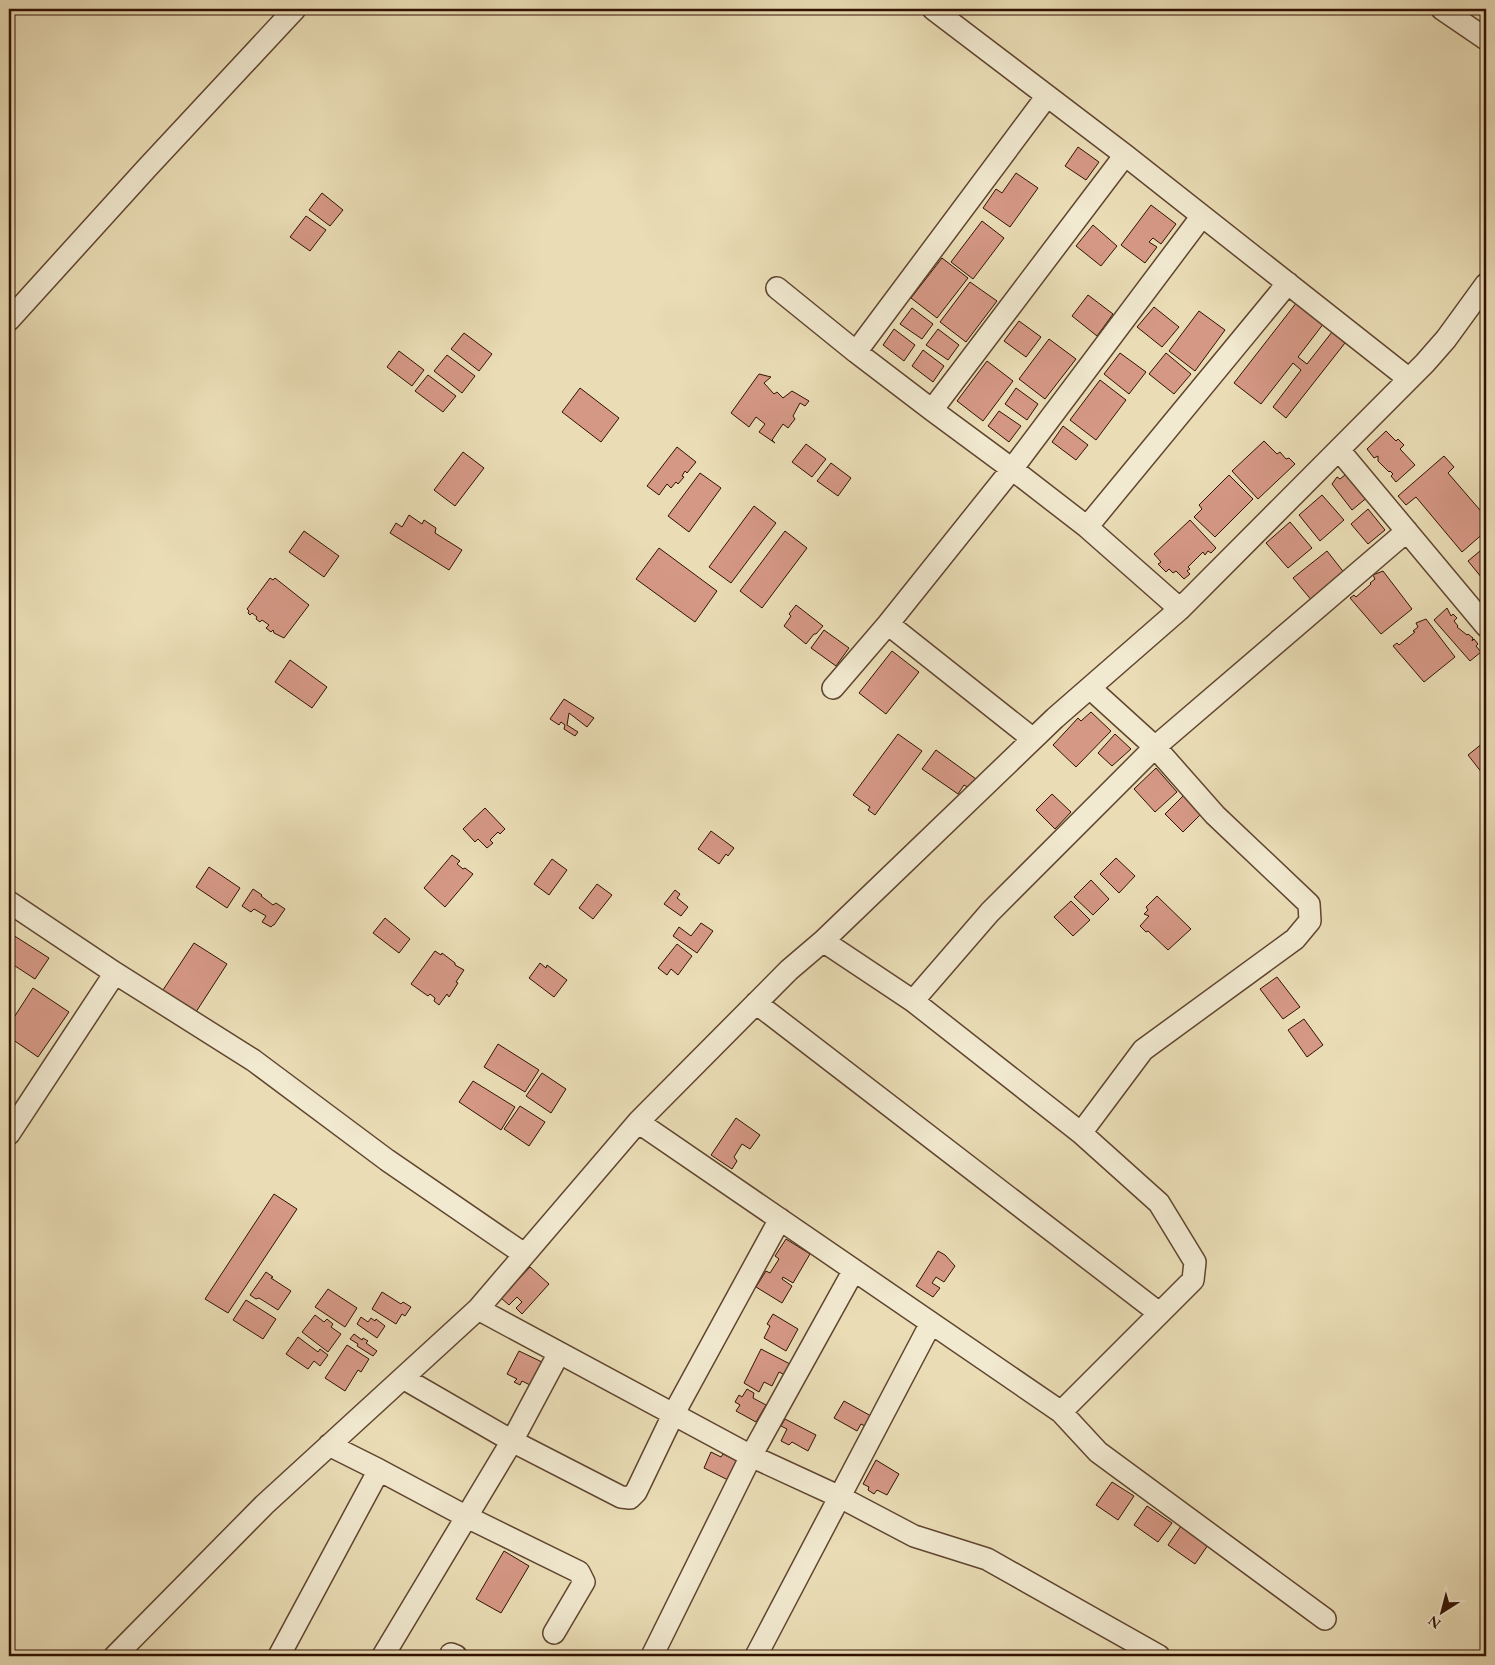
<svg xmlns="http://www.w3.org/2000/svg" width="1495" height="1665" viewBox="0 0 1495 1665" font-family="'EB Garamond',serif">
<style>
.building{fill:#d59885;stroke:#321202}
.lines{fill:none;stroke-linecap:round;stroke-linejoin:round}
.minor-casing{stroke:#60452f;stroke-width:24}
.minor{stroke:#f1e9d0;stroke-width:21}
</style>
<rect width="100%" height="100%" fill="#eaddb6"/>
<filter id="stains"><feTurbulence type="fractalNoise" baseFrequency=".004" numOctaves="4"/><feColorMatrix values="0 0 0 0 .2 0 0 0 0 .09 0 0 0 0 .02 0 0 0 .5 -.17"/></filter>
<radialGradient id="worn" r=".72"><stop offset=".6" stop-color="#630" stop-opacity="0"/><stop offset="1" stop-color="#630" stop-opacity=".3"/></radialGradient>
<path class="building" d="M1078,147L1099,162L1086,180L1065,166Z
M1016,173L1038,188L1010,227L983,208L996,189L1002,193Z
M322,193L343,210L330,226L309,210Z
M1151,205L1176,224L1161,244L1153,238L1149,242L1157,247L1145,263L1121,245Z
M306,216L326,230L310,251L290,237Z
M982,221L1004,238L973,279L951,262Z
M1093,225L1117,246L1101,266L1076,246Z
M942,258L968,278L937,318L911,298Z
M970,282L997,301L966,342L940,322Z
M1088,295L1113,314L1097,336L1072,316Z
M1297,302L1324,323L1298,357L1307,364L1332,332L1345,343L1286,418L1273,407L1301,370L1293,363L1261,404L1234,383Z
M1154,307L1179,327L1162,347L1137,327Z
M912,308L933,324L922,339L900,324Z
M1199,311L1225,330L1195,371L1169,351Z
M1019,321L1041,337L1026,357L1004,341Z
M894,329L915,345L904,361L883,345Z
M938,329L959,345L948,360L926,345Z
M464,333L492,354L479,371L451,349Z
M1049,339L1076,359L1045,399L1019,379Z
M923,350L944,366L933,382L912,366Z
M399,351L424,370L412,386L387,367Z
M1120,353L1146,372L1129,394L1104,374Z
M1166,353L1191,374L1174,394L1149,374Z
M447,355L475,376L462,393L434,371Z
M987,361L1013,381L983,421L957,401Z
M759,374L771,377L764,383L774,394L777,392L783,398L792,391L809,401L805,406L800,403L793,416L795,419L788,428L783,424L772,440L775,443L759,432L765,424L756,417L749,427L731,413Z
M428,375L456,396L443,412L415,391Z
M1100,380L1126,400L1096,440L1070,420Z
M580,388L619,418L601,442L562,412Z
M1016,388L1038,404L1027,420L1005,404Z
M999,411L1021,426L1009,442L988,426Z
M1063,426L1088,445L1076,460L1052,442Z
M1386,431L1396,441L1398,439L1404,445L1400,449L1415,465L1396,482L1391,476L1393,474L1390,471L1389,472L1378,461V456L1374,458L1367,449Z
M1264,441L1277,454L1280,452L1286,459L1289,458L1295,464L1258,499L1232,471Z
M806,444L826,459L812,477L792,462Z
M677,447L696,462L687,473L685,471L682,476L684,477L678,484L676,482L671,488L667,484L659,495L647,486Z
M463,452L484,468L455,506L434,490Z
M1444,456L1454,467L1448,473L1486,517V531L1462,552L1416,497L1406,505L1398,496Z
M831,463L851,478L838,496L817,481Z
M1350,471L1369,496L1352,510L1332,484L1337,477L1340,479Z
M700,473L721,488L689,532L668,516Z
M1229,475L1253,499L1215,537L1194,517L1202,509L1199,505Z
M1322,495L1344,520L1320,541L1299,515Z
M754,506L776,523L731,583L709,567Z
M1368,509L1385,530L1368,544L1351,524Z
M409,515L422,524L424,520L436,528L435,533L462,550L449,570L390,533L396,523L402,527Z
M1190,520L1216,548L1211,553L1208,551L1205,555L1203,552L1188,567L1190,569L1187,571L1190,574L1184,579L1176,571L1173,573L1169,569L1166,572L1158,564L1161,562L1154,554Z
M1290,522L1312,548L1288,568L1266,543Z
M304,531L339,556L324,577L289,552Z
M785,531L807,548L762,608L740,591Z
M1486,546V583L1468,561Z
M659,548L717,591L695,622L636,579Z
M1327,551L1346,575L1313,602L1293,578Z
M1383,571L1412,609L1381,634L1350,598L1354,595L1356,597L1371,584L1370,583L1375,579L1373,575Z
M270,578L273,580L275,578L309,605L284,638L274,633L273,630L271,632L266,628L269,625L262,620L260,622L256,619L257,617L252,613L250,615L248,613L249,611L247,609Z
M796,605L823,626L816,634H814L806,644L784,626L791,616L789,614Z
M1447,608L1451,616L1453,614L1457,618L1454,621L1458,626L1457,627L1467,635L1468,634L1473,638L1472,641L1474,639L1478,644L1476,646L1481,652L1470,661L1434,620Z
M1426,619L1455,657L1424,682L1393,646L1397,643L1399,645L1415,632L1413,631L1418,627L1416,623Z
M824,630L849,648L836,666L811,648Z
M892,651L919,672L886,714L859,693Z
M290,660L327,687L312,708L275,682Z
M564,699L594,718L587,727L569,713L567,725L578,732L575,736L564,729L565,725L561,722L559,725L550,719Z
M1091,712L1111,731L1076,767L1053,745L1078,718L1081,721Z
M898,734L922,751L875,815L868,810L870,807L853,795Z
M1115,734L1131,749L1112,766L1098,753Z
M1483,743L1486,746V778L1468,755Z
M936,750L976,779L969,788L964,785L958,794L922,769Z
M1156,768L1177,792L1155,812L1134,789Z
M1052,794L1071,812L1055,829L1036,810Z
M1185,794L1203,812L1183,832L1165,814Z
M485,808L505,829L500,834L498,832L490,840L493,843L487,848L478,839L475,842L463,829Z
M711,831L734,848L728,856L726,854L719,864L698,849Z
M452,855L460,861L457,864L463,869L465,868L473,874L445,907L424,888Z
M1116,858L1135,876L1119,893L1100,874Z
M552,859L567,870L549,895L534,884Z
M209,867L240,888L227,908L196,887Z
M1091,880L1109,899L1093,915L1074,897Z
M597,884L612,895L593,919L579,908Z
M253,889L262,895L261,896L273,905L276,903L285,909L274,925H273L271,927L262,922L266,916L254,909L251,912L242,906Z
M675,890L680,894L677,898L688,907L681,916L664,904Z
M1157,896L1191,929L1168,950L1148,931L1146,932L1140,926L1149,916L1144,914L1148,910L1146,907Z
M1071,901L1090,920L1073,936L1054,917Z
M385,918L410,939L399,953L373,933Z
M701,923L713,931L697,953L673,936L679,927L691,936Z
M13,935L49,958L35,979L9,962V942Z
M194,943L227,964L194,1015L161,993Z
M677,944L692,956L678,975L671,969L667,975L658,968Z
M435,951L441,955L442,953L455,963V965L464,970L456,982L458,983L449,997L447,994L439,1005L434,1001L435,998L430,994L428,996L411,984Z
M540,963L546,968L547,965L567,980L554,997L529,978Z
M1277,977L1300,1007L1283,1019L1260,989Z
M33,988L69,1012L38,1057L9,1037V1025Z
M1304,1019L1323,1045L1307,1057L1288,1030Z
M498,1044L539,1070L525,1092L484,1067Z
M542,1073L566,1089L551,1113L526,1096Z
M473,1081L515,1107L501,1130L459,1102Z
M520,1106L545,1122L529,1146L504,1129Z
M736,1118L760,1135L750,1149L742,1144L734,1157L737,1161L732,1169L711,1155Z
M274,1194L297,1209L228,1313L205,1299Z
M786,1239L810,1254L793,1283L783,1277L782,1279L792,1286L782,1303L756,1287L766,1271L770,1273L779,1259L775,1256Z
M938,1251L945,1255L955,1266L944,1282L936,1277L932,1283L940,1288L933,1297L916,1286Z
M530,1267L549,1284L522,1314L516,1308L522,1302L517,1297L509,1305L501,1298Z
M266,1272L273,1277L271,1278L291,1291L278,1310L259,1298L256,1299L250,1295Z
M328,1289L357,1308L345,1327L315,1307Z
M382,1292L401,1304L403,1302L411,1307L405,1316L402,1314L396,1324L372,1309Z
M246,1300L276,1319L263,1339L233,1320Z
M773,1314L798,1329L786,1351L764,1338L770,1326L767,1324Z
M315,1315L324,1322L327,1319L333,1324L331,1327L341,1334L328,1352L302,1332Z
M361,1317L368,1322L371,1318L375,1321L376,1319L385,1326L377,1338L357,1324Z
M354,1334L362,1340L363,1338L368,1341L366,1343L377,1351L373,1356L357,1346L358,1344L350,1339Z
M298,1337L318,1352L320,1349L328,1355L320,1366L314,1361L308,1369L286,1354Z
M347,1345L369,1359L361,1372L358,1370L345,1391L325,1378Z
M761,1349L790,1364L785,1375L779,1372L772,1386L764,1382L759,1392L744,1383Z
M519,1351L542,1362L530,1385L522,1381L520,1385L514,1382L517,1379L507,1374Z
M747,1389L754,1393L753,1398L766,1405L756,1422L736,1411L740,1405L735,1402L739,1395L742,1397Z
M844,1401L871,1416L865,1426L861,1424L857,1431L834,1418Z
M785,1419L816,1435L808,1451L792,1442L789,1445L781,1441L787,1429L781,1426Z
M711,1452L721,1457L723,1454L739,1462L730,1481L704,1468Z
M876,1460L899,1474L887,1495L877,1490L874,1494L868,1490L869,1487L863,1484Z
M1112,1482L1134,1496L1118,1520L1096,1505Z
M1147,1506L1172,1523L1158,1542L1134,1525Z
M1181,1526L1208,1545L1195,1564L1168,1545Z
M504,1551L529,1566L501,1613L476,1599Z"/>
<g class="lines">
<defs>
<path id="minor" d="M933,9L1125,155L1409,379
M1442,9L1486,39
M777,288L856,352L932,410L1012,469L1087,527L1180,609
M9,320L146,169L295,9
M856,352L1047,96
M932,410L1125,155
M1339,450L1486,626
M1087,527L1288,283
M833,688L888,624
M1033,739L888,624L1012,469L1202,216
M9,902L115,973L253,1060L387,1160L524,1254
M823,941L913,1001L1081,1133L1159,1203L1195,1262L1193,1280L1061,1412
M913,1001L990,912L1155,747L1407,531
M756,1003L1159,1313
M638,1122L789,970L823,941L1055,718L1180,609L1425,363L1446,339L1486,284
M1081,1133L1143,1050L1295,939L1310,921L1309,904L1215,815L1155,747L1090,688
M9,1134L115,973
M478,1309L751,1456L840,1497L914,1536L987,1559L1159,1656
M403,1378L512,1441L621,1497L630,1498L636,1492L673,1415L780,1219
M379,1470L467,1517L579,1572L584,1582L554,1633
M451,1654L456,1656
M115,1656L264,1505L478,1309L638,1122L1061,1412L1098,1452L1325,1619
M279,1656L379,1470L329,1445
M383,1656L512,1441L559,1353
M652,1656L751,1456L854,1270
M756,1656L931,1323"/>
</defs>
<use href="#minor" class="minor-casing"/>
<use href="#minor" class="minor"/>
</g>
<rect width="1495" height="1665" fill="none" stroke="#eaddb6" stroke-width="30"/>
<rect x="10" y="10" width="1475" height="1645" fill="none" stroke="#321202" stroke-width="2.5"/>
<rect x="15" y="15" width="1465" height="1635" fill="none" stroke="#321202"/>
<g transform="translate(1442 1612) rotate(216)" stroke="#f1e9d0" stroke-width="4" paint-order="stroke">
<path d="M0-4L9 19L0 12L-9 19Z" fill="#321202"/>
<text y="-8" font-size="14" font-weight="bold" text-anchor="middle" fill="#321202">N</text>
</g>
<rect width="100%" height="100%" filter="url(#stains)"/>
<rect width="100%" height="100%" fill="url(#worn)"/>
</svg>
